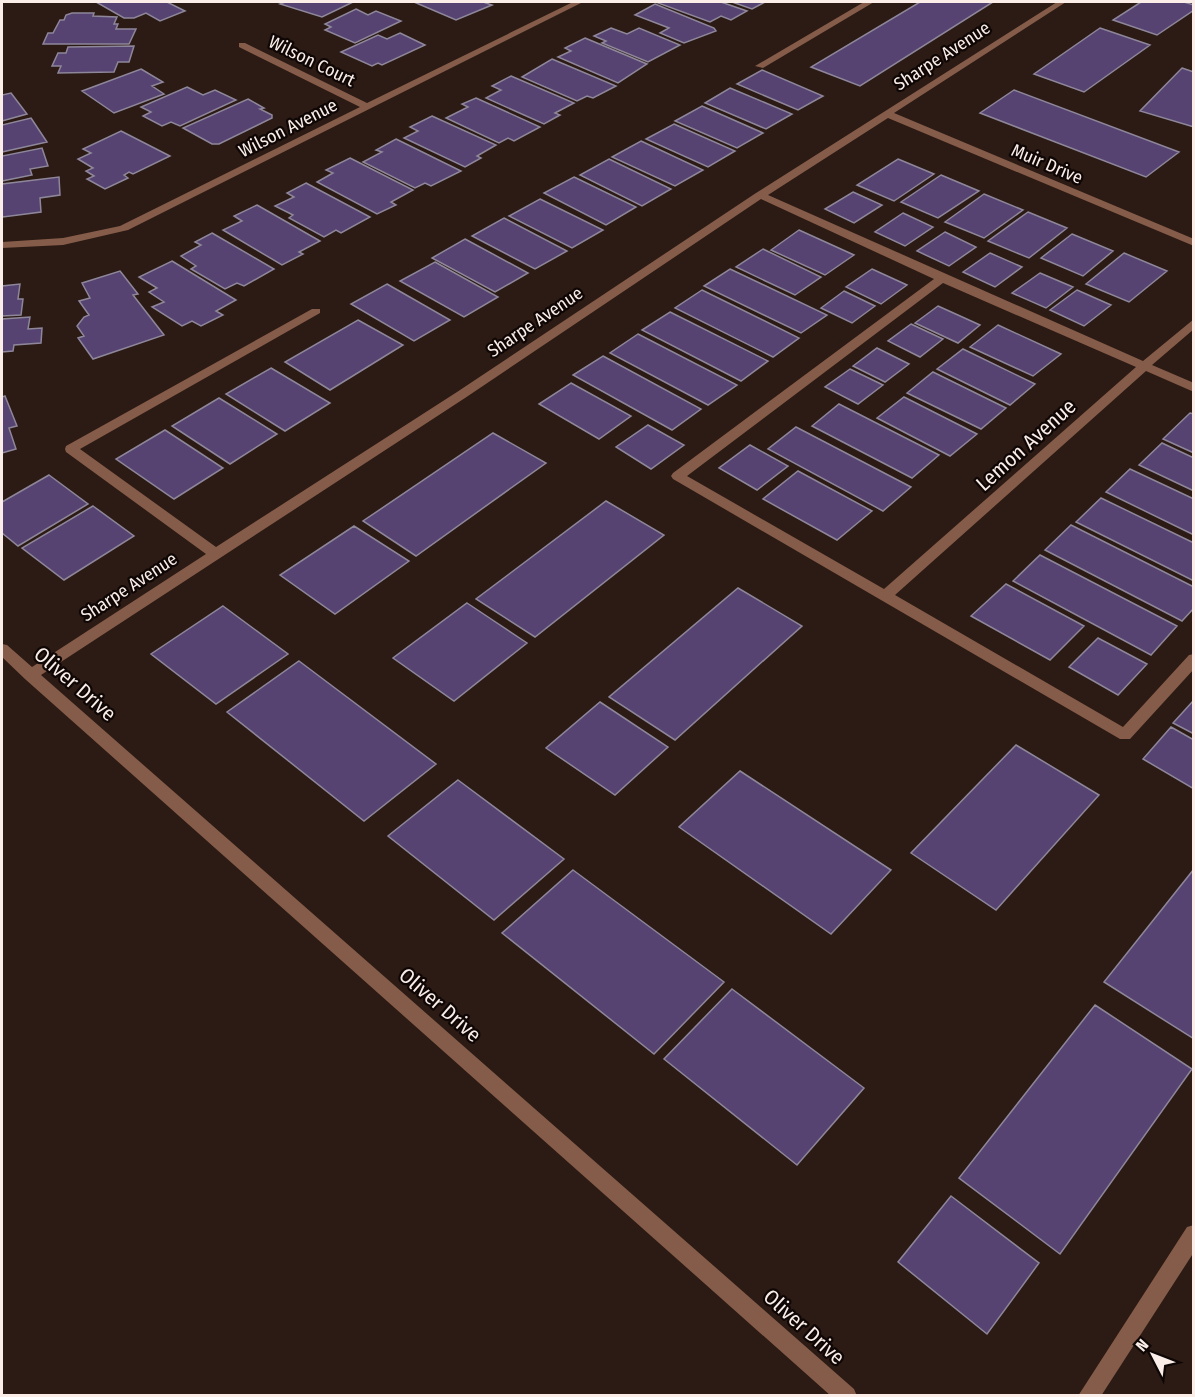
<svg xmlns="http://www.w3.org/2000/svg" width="1195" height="1397" viewBox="0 0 1195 1397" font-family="'Fira Sans Condensed',sans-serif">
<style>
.building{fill:#564371;stroke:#8e879a;stroke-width:1.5}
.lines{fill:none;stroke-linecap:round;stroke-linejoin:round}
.minor{fill:#855c49;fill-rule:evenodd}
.labels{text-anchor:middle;stroke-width:4.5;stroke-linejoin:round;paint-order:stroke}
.far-street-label{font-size:18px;fill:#fbeee9;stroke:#0f0705}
.street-label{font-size:21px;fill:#fbeee9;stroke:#0f0705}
</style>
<rect width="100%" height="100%" fill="#2c1a14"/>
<path class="building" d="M96,2H167L185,11L160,21L146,13L134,18H124Z
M285,2H353L322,17L280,4Z
M414,2H483L492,5L456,20Z
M660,2H721L747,11L731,20L721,16L710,22L658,3Z
M732,2H765L752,9Z
M920,2H993L860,86L811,67Z
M1141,2H1184L1194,5V10L1157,35L1113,20Z
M655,4L714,28L716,31L684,43L660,33L669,28L635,15Z
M356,9L368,15L376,11L401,21L355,43L325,30L331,27L325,24Z
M72,13H94L93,16L117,17L114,24H118L116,29H136L129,44H43L48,33H53L60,20H64L66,15Z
M611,28L627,34L639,28L680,45L648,62L602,43L606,41L594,36Z
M1100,28L1150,45L1084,92L1034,74Z
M400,33L425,45L382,65L378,63L372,66L341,52L378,35L387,39Z
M585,38L647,64L618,83L558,57L571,51L565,48Z
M134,46L129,62H118L114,72L58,73L61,66H52L58,53H66L68,47Z
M552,59L616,86L593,98L587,96L577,101L522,77Z
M1182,68L1194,72V127L1140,111Z
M141,69L163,82L152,86L164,94L114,113L82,91Z
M762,70L823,96L798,110L737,84Z
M511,76L574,103L555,113L560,115L544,124L486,98L501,90L492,86Z
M187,87L203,95L215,90L236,100L180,126L171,122L162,126L143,116L151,112L141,107Z
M730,88L792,114L766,129L705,103Z
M1014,90L1179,152L1146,177L980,113Z
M11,93L27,114L2,121V95Z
M476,98L540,127L514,141L508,138L499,143L446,118L468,107L462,104Z
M248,99L264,108L260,109L272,115V118L219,144H212L183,128Z
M702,106L763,133L737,148L675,121Z
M432,116L496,145L477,156L481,158L465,167L404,138L418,131L410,127Z
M31,118L47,142L2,152V125Z
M674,124L735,151L708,167L646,139Z
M121,131L170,156L133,174L129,172L124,175L128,178L105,189L87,179L94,176L86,171L93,168L78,159L91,153L83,149Z
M396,139L461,171L431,186L425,183L415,188L363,162L382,152L376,150Z
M641,141L703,170L675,186L612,157Z
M42,148L48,166L30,169L32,175L2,181V156Z
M350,158L413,190L391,202L396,205L377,214L317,182L333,173L326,170Z
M609,159L671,189L642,206L580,175Z
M898,159L934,174L894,201L857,185Z
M941,175L979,191L938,218L901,202Z
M59,177L60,195L40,198L41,212L3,217L2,215V184Z
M574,177L636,207L606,225L544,193Z
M306,183L370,217L341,233L336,230L324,237L289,218L293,215L275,206L294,197L287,193Z
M853,192L882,205L854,223L825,209Z
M984,194L1023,210L984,238L945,222Z
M540,199L603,230L572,248L509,216Z
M257,205L320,241L299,252L303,254L282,265L223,230L242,221L234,216Z
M1028,212L1067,228L1029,258L988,241Z
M903,213L933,227L905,246L875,232Z
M504,218L567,251L535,269L472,236Z
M799,230L854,255L825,275L771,250Z
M945,232L976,247L949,266L917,251Z
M212,233L274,269L244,286L237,283L225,289L191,269L196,266L181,256L201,245L195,242Z
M1072,234L1113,251L1083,276L1041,258Z
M465,239L528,273L495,292L432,258Z
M763,249L821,277L795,295L736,267Z
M990,253L1022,267L995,287L963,272Z
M1124,253L1167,271L1129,302L1086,284Z
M172,261L236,300L216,311L223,315L201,326L192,321L182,326L152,307L164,302L149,292L157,288L139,277Z
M435,262L498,297L464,317L400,281Z
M730,269L827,315L801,333L704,286Z
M872,269L907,285L881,304L846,287Z
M120,271L138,294L133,295L164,335L93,359L78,338L84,336L77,326L84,317L89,315L79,301L90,298L82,283Z
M1040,273L1073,287L1046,308L1012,293Z
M20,284L18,299H23L21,315L2,316V286Z
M387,284L450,320L414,341L351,304Z
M702,290L799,338L773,357L675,308Z
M1077,290L1111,305L1084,326L1050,310Z
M844,291L875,306L852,323L821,308Z
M938,306L980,325L958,343L915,323Z
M670,312L768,361L741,381L642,330Z
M30,317L28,329L42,328L41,343L14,345L13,351L2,352V319Z
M358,320L403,345L330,390L285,362Z
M911,324L943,339L920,357L888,341Z
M998,325L1061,354L1033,376L970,347Z
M638,334L737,385L708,405L610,353Z
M877,348L909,364L885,382L853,366Z
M963,349L1035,384L1010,405L937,369Z
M603,356L701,409L672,430L573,375Z
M271,368L330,403L285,431L226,394Z
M850,369L883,385L858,404L825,387Z
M933,372L1006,408L981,429L907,393Z
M571,383L631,416L599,439L539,404Z
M5,396L17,426L9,428L16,449L2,453V397Z
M904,397L977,434L950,456L877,418Z
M219,398L277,434L230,464L172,426Z
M839,404L939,455L912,478L812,426Z
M1190,413L1194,414V453L1163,439Z
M648,425L684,445L651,469L616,447Z
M796,427L911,487L883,511L768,449Z
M165,430L223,468L174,499L116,459Z
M493,433L546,463L416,556L363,521Z
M1162,443L1194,458V491L1139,465Z
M750,445L788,466L757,490L719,468Z
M1130,469L1194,499V535L1106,492Z
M798,471L872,511L837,540L763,499Z
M49,475L88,504L18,546L2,533V502Z
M1101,498L1194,543V581L1076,522Z
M606,501L664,535L535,637L476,599Z
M93,506L134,536L64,580L22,548Z
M1071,525L1194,587V608L1182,621L1045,550Z
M354,526L409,561L335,614L280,575Z
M1040,555L1177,626L1151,655L1013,581Z
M1006,584L1084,626L1050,660L971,616Z
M738,588L802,626L675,740L609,697Z
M467,603L527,643L454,701L393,658Z
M223,606L288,654L216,704L151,654Z
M1098,638L1147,664L1118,695L1069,667Z
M299,661L436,764L364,821L227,712Z
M1194,700V734L1173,723Z
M600,702L668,747L615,795L546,748Z
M1171,727L1194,740V789L1143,759Z
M1016,745L1099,795L996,910L911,853Z
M740,771L891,870L831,934L679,827Z
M458,780L564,859L494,920L388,836Z
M1194,869V1039L1104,982Z
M573,870L724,982L654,1054L502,933Z
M732,989L864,1088L797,1165L664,1059Z
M1095,1005L1192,1069L1060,1254L959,1178Z
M951,1196L1039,1263L987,1334L898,1262Z"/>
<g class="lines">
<path class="minor" d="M573,2H583L128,230L63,245L2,248V242L63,238L120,226L360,107L239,47V43H245L367,103Z
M864,2H874L763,68L755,66Z
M1057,2H1066L894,113L1194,239V246L888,118L768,195L1143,361L1194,319V329L1152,365L1194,383V392L1146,371L895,595L1123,727L1189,655L1194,654V669L1130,739H1120L673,479L671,476L673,473L934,279L761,199L465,398L41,675L854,1389L857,1396H831L25,679L2,657V644L7,645L32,667L206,554L66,452L65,449L66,446L312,309H320V313L80,449L216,547L457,392L756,193ZM943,283L1136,367L884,589L687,476Z
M1194,1225V1252L1101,1396H1078L1187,1227Z"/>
</g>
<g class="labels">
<g class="far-street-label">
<text transform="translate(942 56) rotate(-33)" y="6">Sharpe Avenue</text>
<text transform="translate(312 61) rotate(26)" y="6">Wilson Court</text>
<text transform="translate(288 128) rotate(-27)" y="6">Wilson Avenue</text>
<text transform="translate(1047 164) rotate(23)" y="6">Muir Drive</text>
<text transform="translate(535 322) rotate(-34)" y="6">Sharpe Avenue</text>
<text transform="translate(129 587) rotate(-33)" y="6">Sharpe Avenue</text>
</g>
<g class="street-label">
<text transform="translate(1026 445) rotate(-42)" y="7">Lemon Avenue</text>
<text transform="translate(75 684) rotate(41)" y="7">Oliver Drive</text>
<text transform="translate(440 1005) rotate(41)" y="7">Oliver Drive</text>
<text transform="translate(804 1327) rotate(42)" y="7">Oliver Drive</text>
</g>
</g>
<rect width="1195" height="1397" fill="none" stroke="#fbeee9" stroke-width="6"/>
<g transform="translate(1153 1355) rotate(312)" stroke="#0f0705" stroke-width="4.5" paint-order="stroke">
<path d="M0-4.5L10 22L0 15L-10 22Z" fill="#fbeee9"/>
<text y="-9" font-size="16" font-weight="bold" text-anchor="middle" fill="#fbeee9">N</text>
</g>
</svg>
